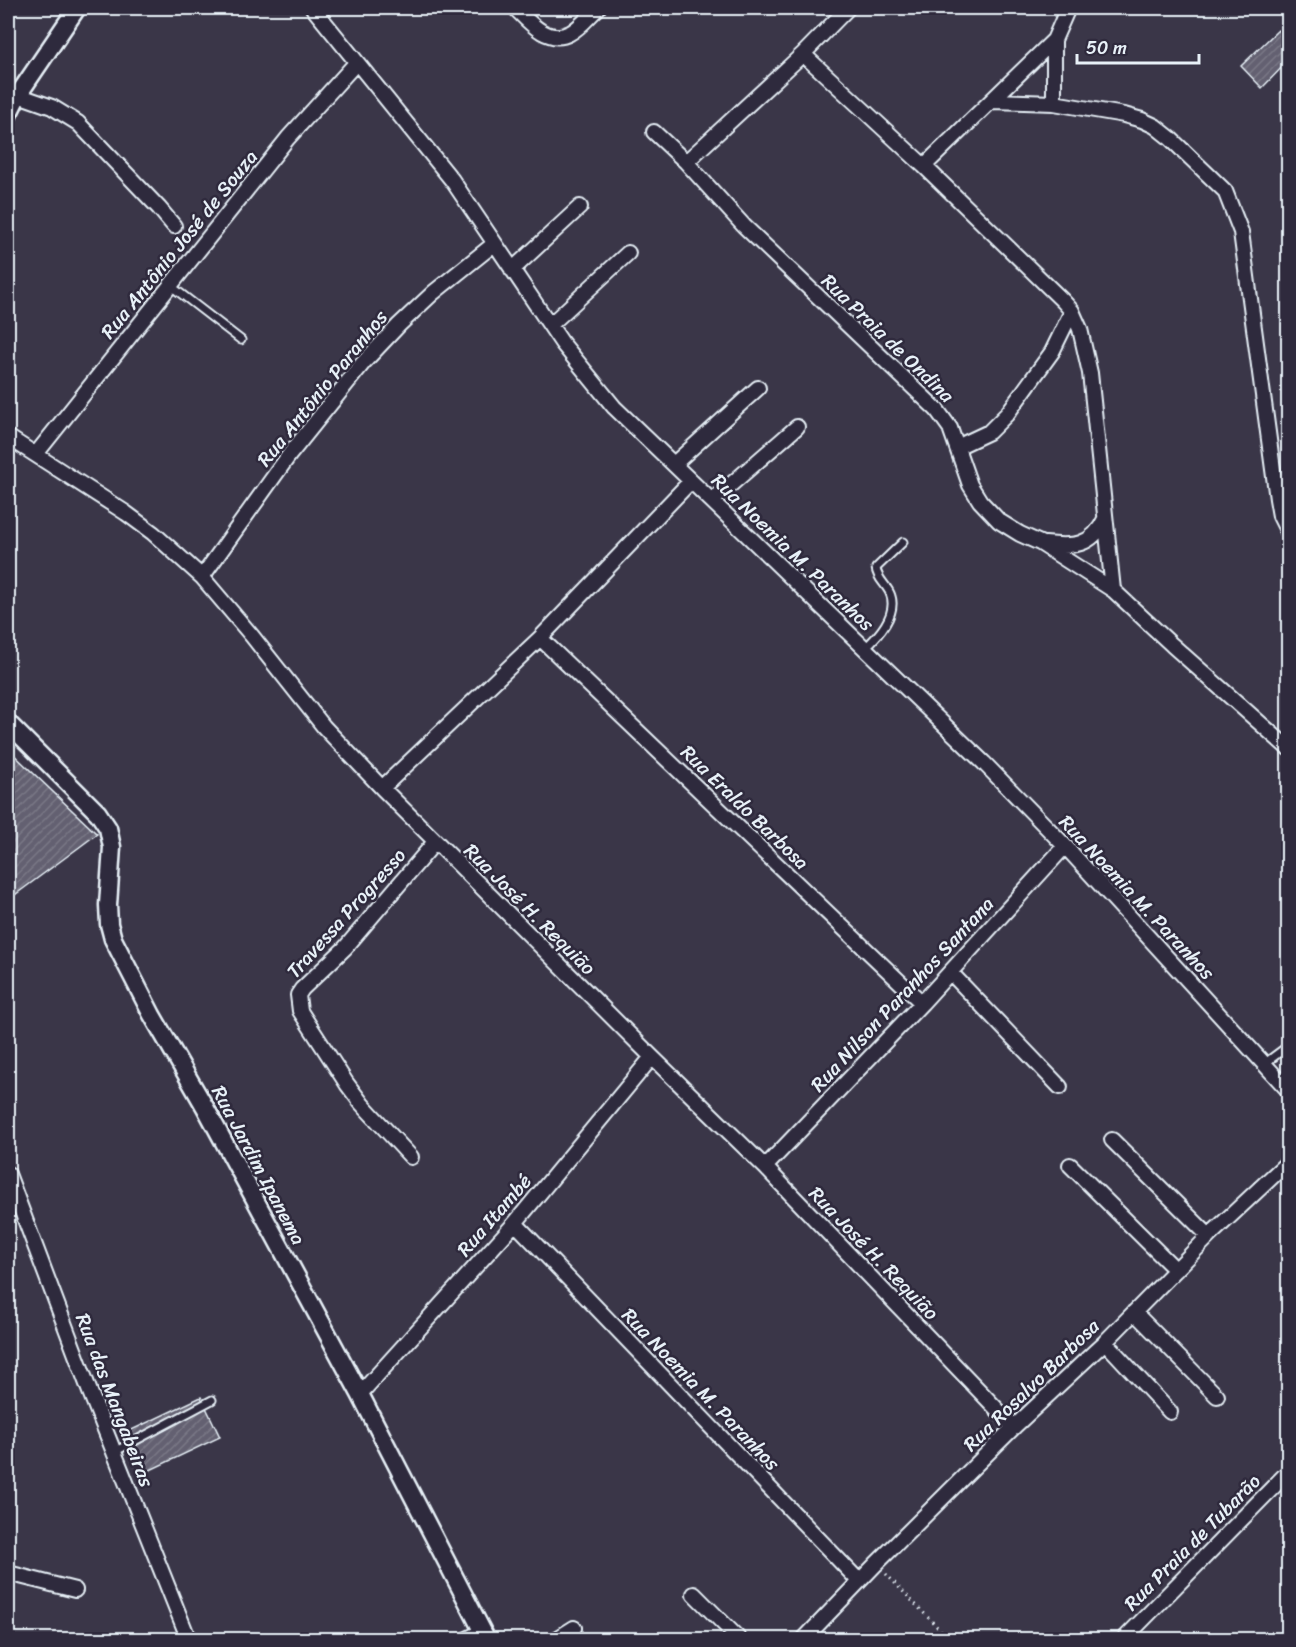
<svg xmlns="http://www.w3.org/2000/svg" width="1296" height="1647" viewBox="0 0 1296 1647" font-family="Sriracha,sans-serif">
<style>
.building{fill:url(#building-hatch);stroke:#e8f1f8;stroke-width:1.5}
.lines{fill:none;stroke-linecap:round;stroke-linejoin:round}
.service-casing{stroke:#e8f1f8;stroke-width:11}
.minor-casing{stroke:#e8f1f8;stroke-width:18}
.tertiary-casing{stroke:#e8f1f8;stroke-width:21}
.path{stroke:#e8f1f8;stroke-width:3;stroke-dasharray:1.5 4.5;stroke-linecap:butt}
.service{stroke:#2f2a3d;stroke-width:7}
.minor{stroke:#2f2a3d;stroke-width:14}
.tertiary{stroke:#2f2a3d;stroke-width:16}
.labels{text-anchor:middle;stroke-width:5;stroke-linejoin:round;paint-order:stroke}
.street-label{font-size:20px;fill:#e8f1f8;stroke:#2f2a3d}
</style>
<defs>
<pattern id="building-hatch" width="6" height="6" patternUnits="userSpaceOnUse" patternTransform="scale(1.5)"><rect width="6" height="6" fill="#636171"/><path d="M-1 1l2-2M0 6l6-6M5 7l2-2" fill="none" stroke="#797886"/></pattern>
</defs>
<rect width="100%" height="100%" fill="#3a3648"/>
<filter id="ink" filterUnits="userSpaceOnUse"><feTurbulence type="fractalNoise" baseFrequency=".0167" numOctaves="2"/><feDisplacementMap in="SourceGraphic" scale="12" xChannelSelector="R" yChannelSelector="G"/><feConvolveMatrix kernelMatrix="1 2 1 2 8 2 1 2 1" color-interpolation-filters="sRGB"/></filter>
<g filter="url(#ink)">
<path class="building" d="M1278,30L1288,40V61L1262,88L1241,66Z
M8,749L97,834L8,900Z
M201,1397L220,1437L144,1473L125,1433Z"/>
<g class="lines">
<defs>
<path id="service" d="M171,286L241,340
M865,648C878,636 897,616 891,596C888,585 877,580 876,568L903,542
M1264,1064L1288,1046
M114,1452L212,1400"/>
<path id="minor" d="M313,8L452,180L562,343L614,407L984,763L1065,846L1288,1090
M515,8C529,22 548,45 570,33C580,28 590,15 598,8
M1054,40V103
M803,54L924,166L1063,301L1072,311L1080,329L1090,373L1113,590L1172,645L1288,748
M18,95L52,107L78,123L159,208L174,226
M992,101L1054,103L1124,115L1142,120L1155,126L1170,138L1225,191L1241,232L1277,499L1280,516L1288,532
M654,132L686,162L744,226L937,410L950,428L970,485L980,501L999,521L1020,534L1040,543L1113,590
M686,162L803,54L848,8
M924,166L1054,40L1068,8
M512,270L580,207
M550,325L628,253
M8,437L126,513L153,533L202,577L252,636L324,727L382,788L652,1057L765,1167L1014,1427
M957,447L989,432L1007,414L1052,352L1072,311
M36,454L288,138L356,63
M674,464L758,388
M712,501L797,427
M1045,544C1072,547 1092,547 1105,519
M202,577L290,454L363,363L399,325L433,293L494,244
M540,638L922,1003
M382,788L540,638L691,481
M950,972L1060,1087
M1112,1140L1209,1236
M411,1157L362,1104L347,1084L300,1011L298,995L302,989L345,948L435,842
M1070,1165L1176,1270
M765,1167L922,1003L1065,846
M8,1174L90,1392L189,1640
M515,1223L859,1581
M1134,1312L1217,1396
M1105,1342L1170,1412
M360,1394L515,1223L652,1057
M8,1573L75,1590
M694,1594L740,1640
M465,1640L483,1631
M555,1640L574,1628
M803,1640L876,1564L1014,1427L1105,1342L1209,1236L1288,1162
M1123,1640L1288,1472"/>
<path id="tertiary" d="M8,115L18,95L77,8
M8,723L98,813L108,828L112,847L108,905L109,924L113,939L152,1015L205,1107L360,1394L487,1640"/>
</defs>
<use href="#service" class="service-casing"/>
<use href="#minor" class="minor-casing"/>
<use href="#tertiary" class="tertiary-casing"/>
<path class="path" d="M886,1574L948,1638"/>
<use href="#service" class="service"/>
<use href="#minor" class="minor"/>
<use href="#tertiary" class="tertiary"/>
</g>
</g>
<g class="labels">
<g class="street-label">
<text transform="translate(179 244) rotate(-51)" y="7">Rua Antônio José de Souza</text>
<text transform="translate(888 338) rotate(44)" y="7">Rua Praia de Ondina</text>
<text transform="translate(322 388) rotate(-51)" y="7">Rua Antônio Paranhos</text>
<text transform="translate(793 552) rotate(44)" y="7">Rua Noemia M. Paranhos</text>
<text transform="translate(745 807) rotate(44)" y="7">Rua Eraldo Barbosa</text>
<text transform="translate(1137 897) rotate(47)" y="7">Rua Noemia M. Paranhos</text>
<text transform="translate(530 909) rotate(45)" y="7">Rua José H. Requião</text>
<text transform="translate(346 913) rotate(-48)" y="7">Travessa Progresso</text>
<text transform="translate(902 994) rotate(-47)" y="7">Rua Nilson Paranhos Santana</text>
<text transform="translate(259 1165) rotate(62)" y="7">Rua Jardim Ipanema</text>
<text transform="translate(494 1215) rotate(-49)" y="7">Rua Itambé</text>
<text transform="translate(874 1253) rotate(46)" y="7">Rua José H. Requião</text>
<text transform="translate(1031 1385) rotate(-44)" y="7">Rua Rosalvo Barbosa</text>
<text transform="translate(701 1389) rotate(46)" y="7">Rua Noemia M. Paranhos</text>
<text transform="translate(115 1400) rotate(69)" y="7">Rua das Mangabeiras</text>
<text transform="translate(1192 1542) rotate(-45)" y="7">Rua Praia de Tubarão</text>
</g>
</g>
<rect width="1296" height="1647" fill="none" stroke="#2f2a3d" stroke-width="30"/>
<rect x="15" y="15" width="1266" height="1617" fill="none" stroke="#e8f1f8" stroke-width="2" filter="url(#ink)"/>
<path d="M1077 54v9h122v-9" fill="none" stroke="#e8f1f8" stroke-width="3"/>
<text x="1086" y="54" font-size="18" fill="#e8f1f8" stroke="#2f2a3d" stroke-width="4.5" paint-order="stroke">50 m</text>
</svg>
